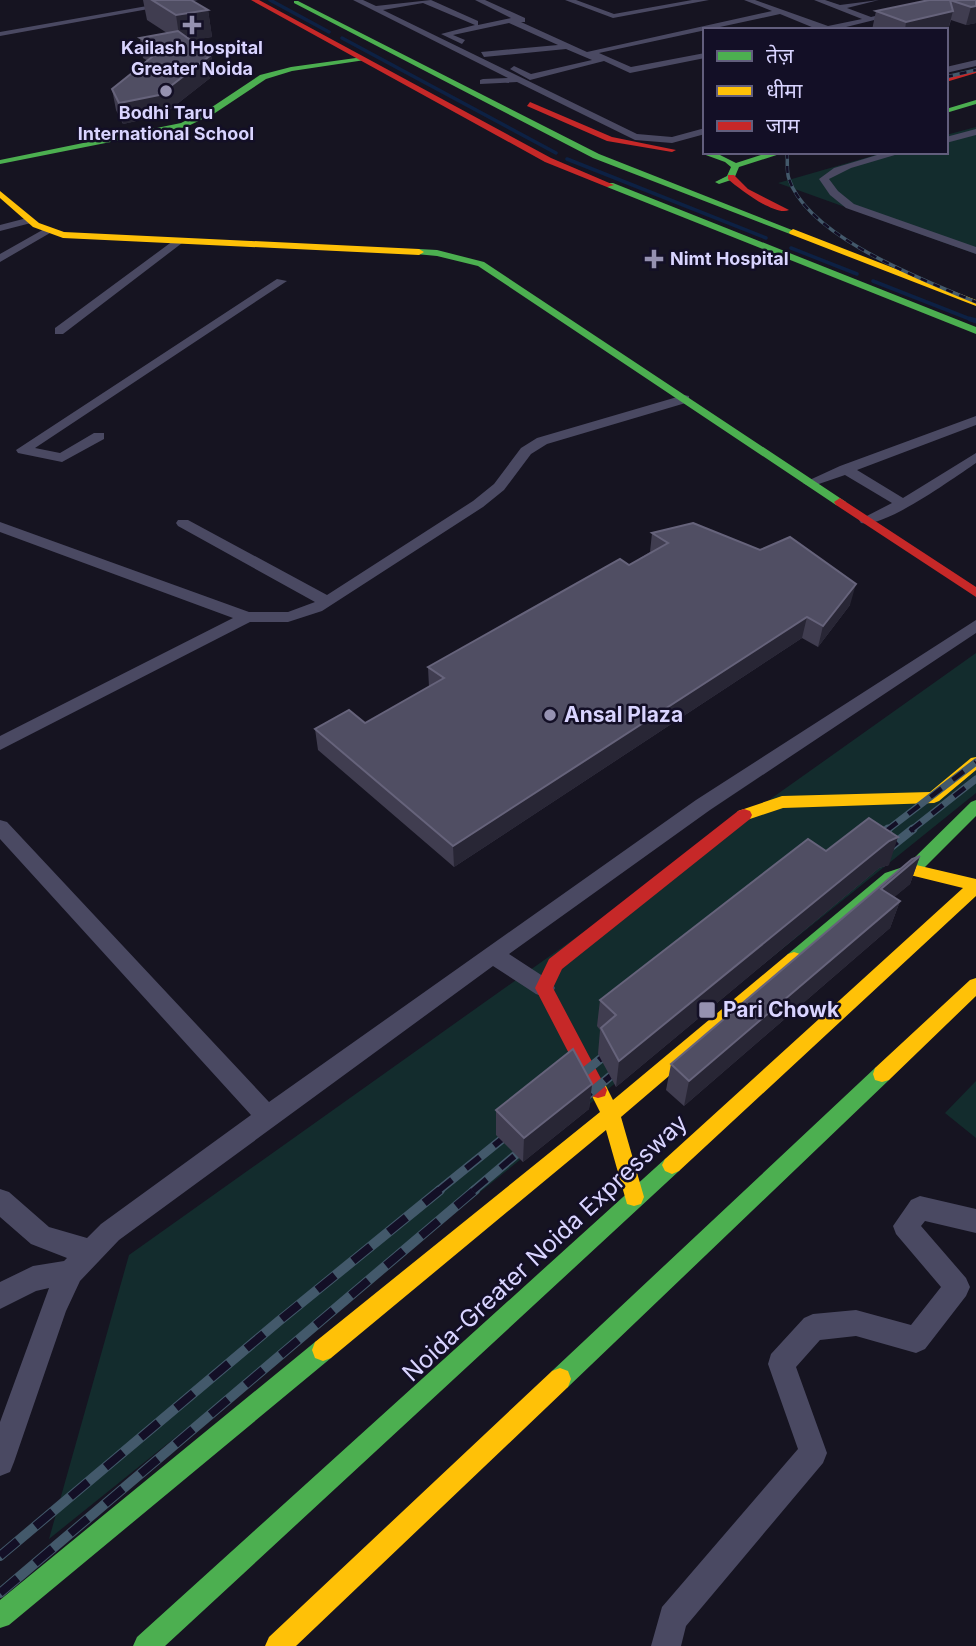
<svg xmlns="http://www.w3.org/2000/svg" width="976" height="1646" viewBox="0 0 976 1646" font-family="Inter,'Noto Sans Devanagari',sans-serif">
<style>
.green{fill:#132c2d}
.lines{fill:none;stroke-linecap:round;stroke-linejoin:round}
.stream-far1{stroke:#0d2144;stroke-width:3.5}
.stream{stroke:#0d2144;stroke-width:5}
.street{fill:#4a4962;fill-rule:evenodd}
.fast{fill:#4caf50;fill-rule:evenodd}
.slow{fill:#ffc107;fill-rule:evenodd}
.jam{fill:#c62828;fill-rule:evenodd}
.rail-far3-casing{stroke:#43596b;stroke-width:3.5}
.rail-far2-casing{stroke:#43596b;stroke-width:7}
.rail-far1-casing{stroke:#43596b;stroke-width:9}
.rail-casing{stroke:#43596b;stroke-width:10}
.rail-far3{stroke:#130f26;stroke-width:2.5;stroke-dasharray:7;stroke-linecap:butt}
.rail-far2{stroke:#130f26;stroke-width:4.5;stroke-dasharray:14;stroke-linecap:butt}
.rail-far1{stroke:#130f26;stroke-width:6;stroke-dasharray:18;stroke-linecap:butt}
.rail{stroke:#130f26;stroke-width:8;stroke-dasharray:23;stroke-linecap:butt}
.wall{fill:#403d50}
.shaded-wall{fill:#282635}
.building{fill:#504e63;stroke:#66637b;stroke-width:2}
.poi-dot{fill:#9591b1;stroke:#130f26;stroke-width:2.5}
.labels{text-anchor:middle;stroke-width:5;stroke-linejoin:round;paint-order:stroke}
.far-poi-label{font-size:18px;font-weight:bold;fill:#d9d4ff;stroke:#130f26}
.poi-label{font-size:21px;font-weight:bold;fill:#d9d4ff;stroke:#130f26;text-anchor:start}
.near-street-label{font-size:24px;fill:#d9d4ff;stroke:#130f26}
</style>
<rect width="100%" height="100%" fill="#161421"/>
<path class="green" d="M976,127V254L778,183L886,152H946V135Z
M976,653V793L49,1539L129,1255Z
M976,1081V1138L945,1113Z"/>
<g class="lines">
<path class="stream-far1" d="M270,0L329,32
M342,38L556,153
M567,159L766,238
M791,248L857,274
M873,281L975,321"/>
<path class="stream" d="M970,319L976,321"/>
<path class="street" d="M181,0H198L0,36V32Z
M353,0H363L376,6L431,0L478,21V25L511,18L475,0H485L525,18V22H521L587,52L772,11L744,0H755L828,26L862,19L814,0H825L840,5L879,0L847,8L871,17L941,0H955L834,30H819L780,14L599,53L631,67L705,53V58L630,73L604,61L530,80L510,69L514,66L531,74L592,60L566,49L484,57L481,52L558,45L509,23L453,35L465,40L462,44L441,34L475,25L423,3L383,10L637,134L672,137L705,128V134L672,143L635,140L517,82L480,84V80L483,79L508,78Z
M565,0H576L614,14L692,0H709L613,18Z
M976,60V66L946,73V67Z
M976,129V135L946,143V137Z
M887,152H905L851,168L829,179L838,191L854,204L976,247V254L846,208L830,195L819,179L834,168Z
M27,218L31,219V223L0,231V225Z
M46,228L50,229V233L0,262V254Z
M177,238L186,240L63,334H55V328Z
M277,279L287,281L35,448L60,453L94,433H104V439L62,462L18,453L16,450Z
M684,395L689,396V402L547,444L531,454L504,490L483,507L322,611L288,622H250L0,750V736L233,618L0,532V522L249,612H288L315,602L178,526L176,523L178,520H188L327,595L473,501L494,484L521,448L537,438Z
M976,416V425L857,470L903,498L976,453V463C955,477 884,529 861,523L859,520L892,503L845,475L810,487L803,483L840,466Z
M976,620V633L710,810L509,954L552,982L555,988L552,994L544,997L536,994L493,966L119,1240L80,1281L66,1311L14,1462L10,1472L0,1476V1422L49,1288L36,1291L0,1309V1282L33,1266L64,1261L67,1258L31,1244L0,1217V1189L9,1192L49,1227L87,1238L101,1224L251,1115L0,839V820L7,822L269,1102L696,800Z
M920,1196L976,1209V1233L925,1221L921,1226L966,1278L970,1287L966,1296L925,1349L916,1353L856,1336L820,1340L796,1367L827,1453L823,1463L686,1626L681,1646H651L662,1607L798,1449L768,1364L771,1354L804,1318L813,1314L856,1310L911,1325L941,1287L896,1234L893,1226L911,1200Z"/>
<path class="fast" d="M294,1H298L599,154L797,232L790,234L593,158L294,3Z
M363,57L365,60L292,71L266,79L215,113L186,127L0,164V160L181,123L209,109L260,75L291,67Z
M976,100V104L946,113V109Z
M705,150V152H714L736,163L770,152H786L739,167L734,179L719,184L715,182L727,176L731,167L725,162L703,154Z
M607,183H613L976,327V334L607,187Z
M419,249L437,250L484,262L846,502L840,506L836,505L478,266L437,256L416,254V250Z
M976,800V816L918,874L897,881L800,964L794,966L788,964L785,959L788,954L885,873L906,866L971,802Z
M882,1066L889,1068L891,1074L889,1080L568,1387L560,1390L552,1387L549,1379L552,1371L875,1068Z
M672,1156L679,1159L682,1165L679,1171L165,1646H133L137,1637L665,1159Z
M323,1339L331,1342L334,1350L331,1358L9,1625L0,1628V1600L315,1342Z"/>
<path class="slow" d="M0,191L39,223L64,232L419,249L424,252L419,255L63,238L33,227L0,198Z
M793,229L976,300V306L790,234L789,232Z
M976,757V770L939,801L934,803L783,808L744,821L736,815L738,811L782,796L930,792L971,758Z
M912,864L976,879V896L679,1171L672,1174L665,1171L662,1165L665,1159L963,888L906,874L904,870L906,866Z
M794,952L800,954L803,959L800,964L621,1117L644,1197L641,1204L634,1206L627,1204L606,1130L331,1358L323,1361L315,1358L312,1350L315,1342L600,1112L589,1090L591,1084L598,1082L605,1084L613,1100L788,954Z
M976,978V996L889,1080L882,1082L875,1080L873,1074L875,1068L970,980Z
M560,1368L568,1371L571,1379L568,1387L296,1646H265L269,1637L552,1371Z"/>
<path class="jam" d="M251,0H259L551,158L614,185L607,187L545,162Z
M976,69V73L946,82V78Z
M530,102L612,137L676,150L672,152L607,141L527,106Z
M728,175H734L748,189L789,210C776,217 739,189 728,179Z
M840,498L976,587V597L836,505L834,502Z
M744,809L750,811L752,815L750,819L562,969L553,988L607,1090L605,1096L598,1098L591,1096L535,988L549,959L738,811Z"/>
<defs>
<path id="rail-far3" d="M946,77L976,70
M787,152C788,160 786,171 789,179C808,237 924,280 976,302"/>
<path id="rail-far2" d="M886,831L976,762
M910,831L976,779"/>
<path id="rail-far1" d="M872,842L888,829
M883,853L913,829
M571,1083L615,1047
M577,1104L625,1064
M438,1191L517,1127
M473,1191L531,1142"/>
<path id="rail" d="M0,1556L279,1321L440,1190
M0,1593L475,1190"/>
</defs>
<use href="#rail-far3" class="rail-far3-casing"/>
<use href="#rail-far2" class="rail-far2-casing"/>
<use href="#rail-far1" class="rail-far1-casing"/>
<use href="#rail" class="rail-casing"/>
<use href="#rail-far3" class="rail-far3"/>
<use href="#rail-far2" class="rail-far2"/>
<use href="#rail-far1" class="rail-far1"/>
<use href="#rail" class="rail"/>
</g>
<path class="wall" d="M143,0H191L208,10L212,37L191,40L211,55L214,75L163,115L123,124L116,110L112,89L148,61L143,58L140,38L167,33L147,20Z
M929,0H976V23L966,25L951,20L948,30H872L876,11Z
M652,533L850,605L818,647L802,638L454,867L318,750L315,729L365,723L429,687L428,667L629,565L650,552Z
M826,851L889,865L879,868L616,1087L598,1054L600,1030L597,1026L600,1000Z
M920,856L910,884L894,897L900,901L890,928L684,1106L666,1090L671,1064Z
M592,1084L589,1109L523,1162L496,1135V1110Z"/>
<path class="shaded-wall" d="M976,6V23L966,25L971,7Z
M208,10L212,37L180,42L176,15Z
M953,11L948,30H905L906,22Z
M211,55L214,75L163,115L123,124L119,103Z
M856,584L850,605L818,647L823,626Z
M807,617L802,638L454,867L453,846Z
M898,837L889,865L879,868L616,1087L619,1061L889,841Z
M920,856L910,884L872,916L881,889Z
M900,901L890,928L684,1106L689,1081Z
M592,1084L589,1109L523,1162L524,1138Z"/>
<path class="building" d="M152,0H191L208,10L176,15Z
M929,0H976V6L971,7L950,0L953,11L906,22L876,11Z
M178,31L211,55L159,95L119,103L112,89L162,49L140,38Z
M693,523L760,550L790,537L856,584L823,626L807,617L453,846L315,729L349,710L365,723L444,678L428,667L620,559L629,565L668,543L652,533Z
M869,818L898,837L889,841L619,1061L601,1028L616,1015L600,1000L808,839L826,851Z
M920,856L881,889L900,901L689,1081L671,1064L912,859Z
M573,1049L592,1084L524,1138L496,1110Z"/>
<g class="poi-dot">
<path d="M188.5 14.5h7v7h7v7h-7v7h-7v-7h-7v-7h7z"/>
<circle cx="166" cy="91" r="7"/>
<path d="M650.5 248.5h7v7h7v7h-7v7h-7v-7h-7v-7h7z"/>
<circle cx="550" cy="715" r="7"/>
<rect x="698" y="1001" width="18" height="18" rx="3.5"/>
</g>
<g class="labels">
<g class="far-poi-label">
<text x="192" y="54">Kailash Hospital<tspan x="192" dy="21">Greater Noida</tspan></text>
<text x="166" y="119">Bodhi Taru<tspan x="166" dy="21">International School</tspan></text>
<text x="670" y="265" text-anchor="start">Nimt Hospital</text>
</g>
<g class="poi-label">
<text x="564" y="722">Ansal Plaza</text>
<text x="723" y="1017">Pari Chowk</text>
</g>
<g class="near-street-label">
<text transform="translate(545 1248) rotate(-43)" y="8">Noida-Greater Noida Expressway</text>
</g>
</g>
<rect x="703" y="28" width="245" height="126" fill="#130f26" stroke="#625e7d" stroke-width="2"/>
<rect x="717" y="51" width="35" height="10" fill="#4caf50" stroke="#625e7d" stroke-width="2"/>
<text x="766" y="63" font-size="21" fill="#d9d4ff">तेज़</text>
<rect x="717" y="86" width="35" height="10" fill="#ffc107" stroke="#625e7d" stroke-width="2"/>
<text x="766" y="98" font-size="21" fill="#d9d4ff">धीमा</text>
<rect x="717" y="121" width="35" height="10" fill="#c62828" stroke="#625e7d" stroke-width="2"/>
<text x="766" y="133" font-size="21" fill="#d9d4ff">जाम</text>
</svg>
